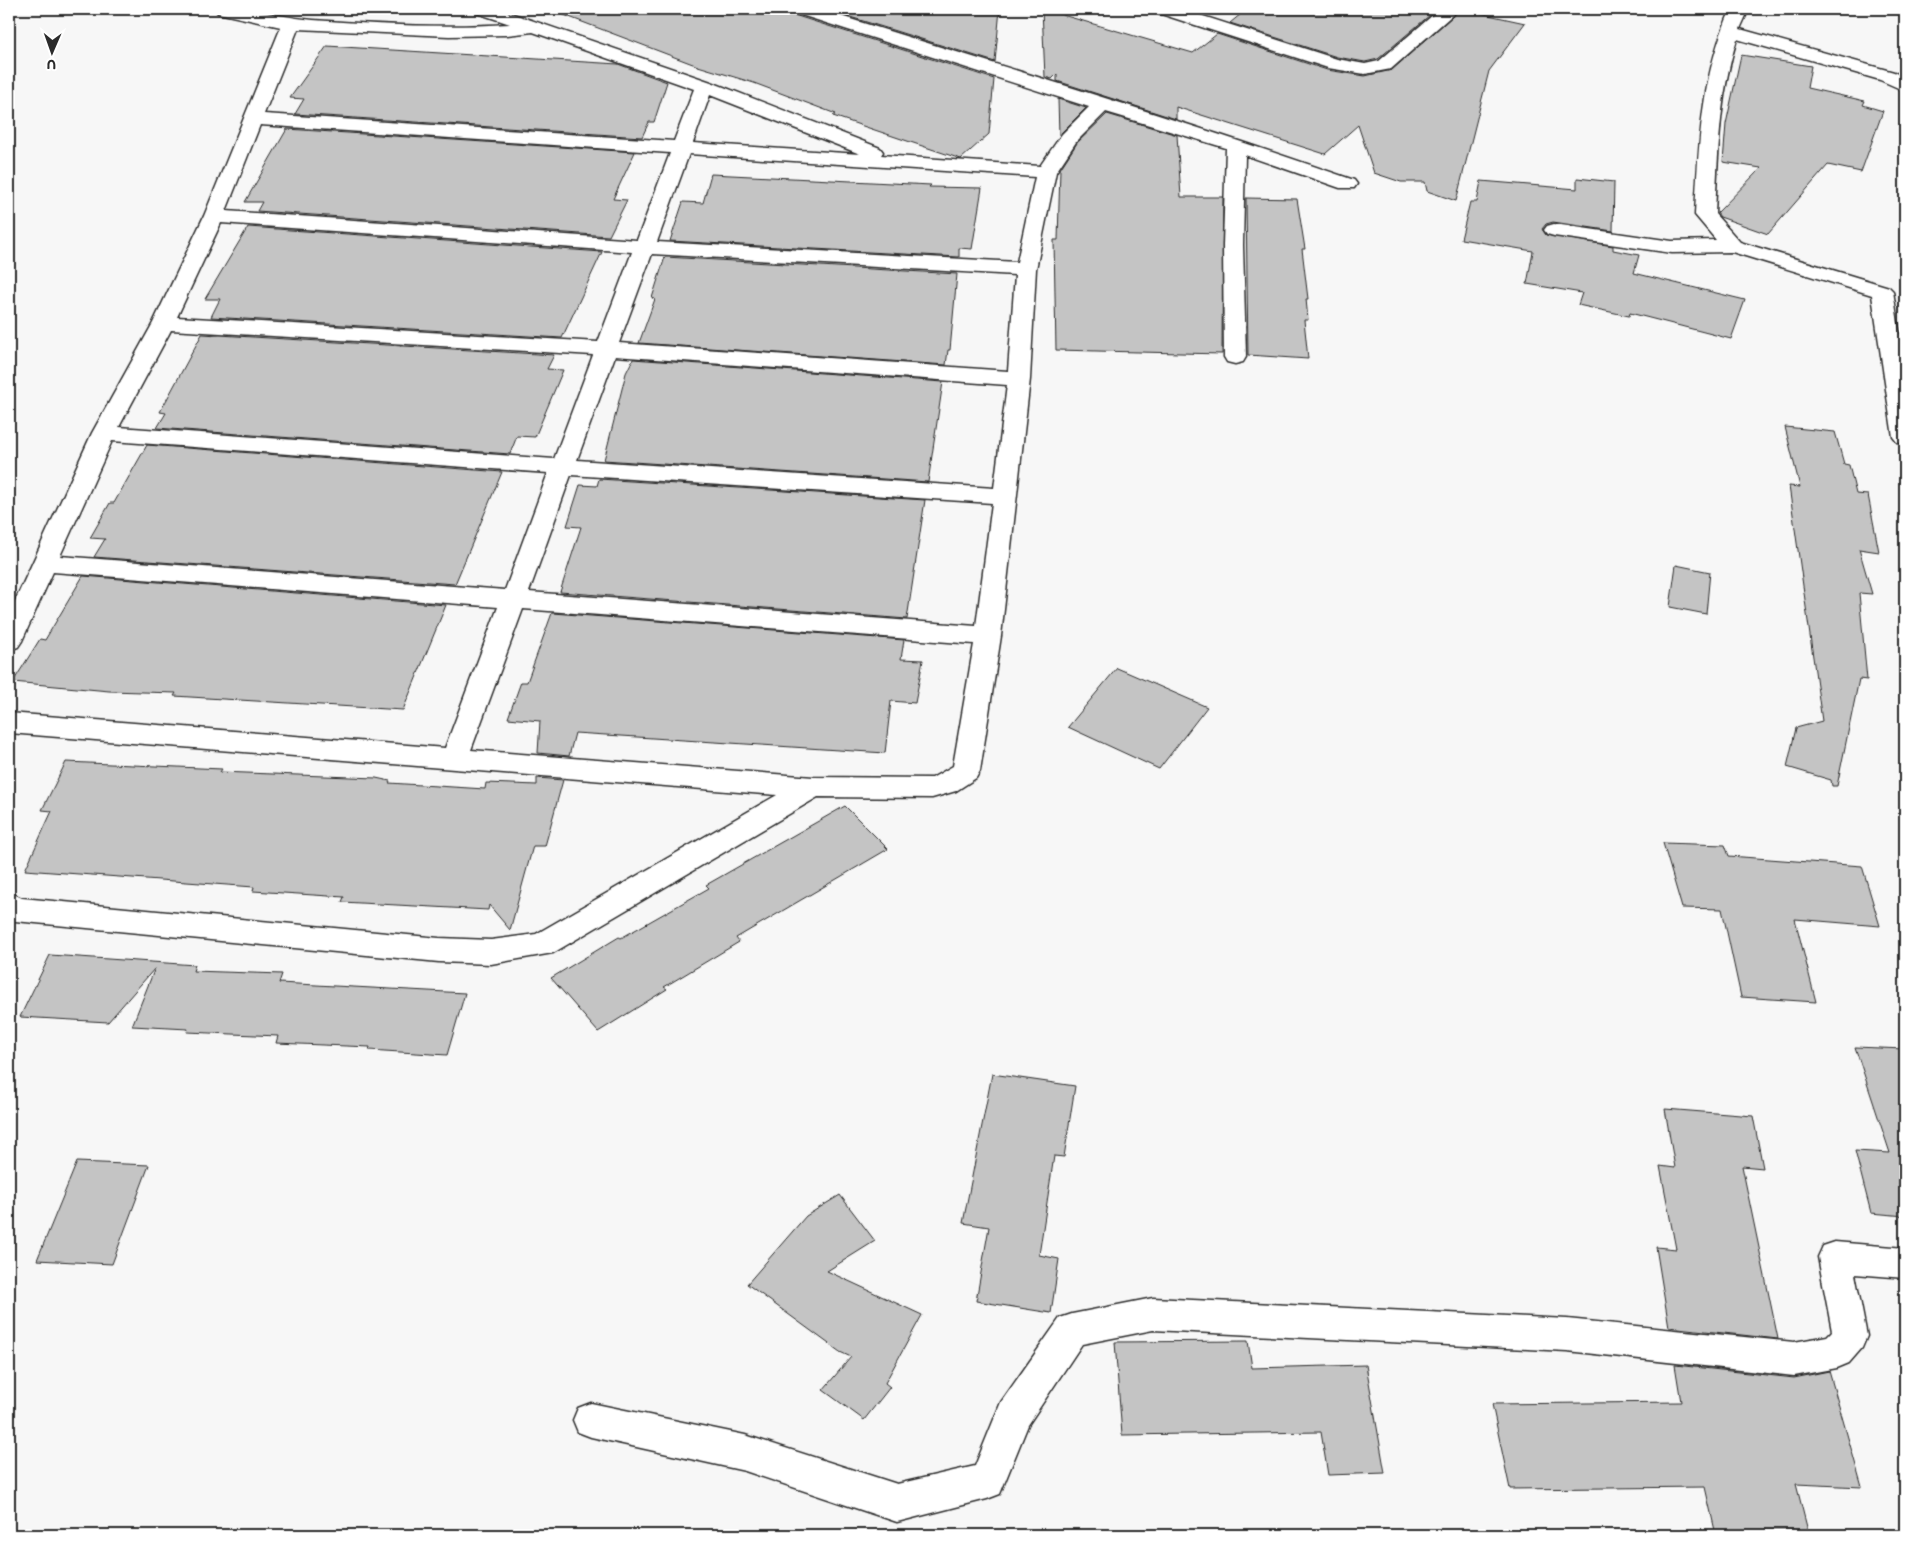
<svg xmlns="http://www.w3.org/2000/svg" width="1914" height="1544" viewBox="0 0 1914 1544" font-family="Itim,sans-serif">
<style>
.building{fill:#c4c4c4;stroke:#2b2b2b}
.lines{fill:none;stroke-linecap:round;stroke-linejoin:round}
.minor-casing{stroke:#2b2b2b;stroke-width:3}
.minor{fill:#fff;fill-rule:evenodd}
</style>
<rect width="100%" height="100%" fill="#f7f7f7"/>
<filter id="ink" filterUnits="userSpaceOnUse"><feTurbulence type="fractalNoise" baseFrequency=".02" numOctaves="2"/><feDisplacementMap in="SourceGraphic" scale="10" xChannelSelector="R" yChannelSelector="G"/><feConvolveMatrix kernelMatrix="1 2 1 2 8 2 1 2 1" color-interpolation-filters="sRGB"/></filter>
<g filter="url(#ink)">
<path class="building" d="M556,9H790L794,15L994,79L989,134L961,159L833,116L836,114L754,83L698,66L556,12Z
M824,9H1000L995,62L886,28Z
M1042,9L1193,53L1217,34L1327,70L1365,76L1392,70L1461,9L1525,23L1489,71L1456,201L1427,191L1425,182H1401L1374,173L1358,125L1325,154L1176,107V119L1057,81V74L1052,79L1045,77Z
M1247,9H1437L1378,59L1365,62L1337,57L1230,23Z
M327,46L618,64L667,82L654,122H649L642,137L295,114L304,99L290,98Z
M1741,55L1811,66L1807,88L1865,101L1863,105L1883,111L1861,172L1828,165L1768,234L1720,217L1717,213L1761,168L1723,162L1726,124Z
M1058,99L1086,108L1059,135Z
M1107,114L1177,135L1181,197H1223L1222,354L1056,350L1054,240H1058L1060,169L1077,143Z
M287,129L635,152L613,199L627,200L609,236L257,211L262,202H245Z
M711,174L931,185L929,187L982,188L972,249L959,248V257L670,241L683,202L703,203Z
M1577,178L1614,182L1613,231L1553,222L1546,224L1542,229L1546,235L1613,246V250L1639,255L1634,273L1745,300L1731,339L1630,313L1629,316L1578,305L1582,293L1527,284L1533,251L1461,239L1470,202H1477L1481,181L1577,189Z
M1246,198L1297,199L1305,249H1302L1308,299H1306L1308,320H1304L1308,359L1248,355Z
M248,227L602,252L562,338L211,317L220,299H205Z
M665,257L957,274L950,350H948L946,365L639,343L655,299L652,298Z
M202,334L554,355L547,369L563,370L535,437L517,436L510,454L157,428L166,413L160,412Z
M633,359L943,382L928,482L604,460L626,373Z
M1785,427L1835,432L1844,464L1849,465L1856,494L1868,495L1879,552L1859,549L1872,594L1859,593L1867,680L1859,679L1837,786H1832L1831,780L1787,767L1796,728L1822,721L1789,486L1800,487Z
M147,445L502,472L455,584L94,557L105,539L90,538L110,503H114Z
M599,479L925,500L907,619L560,592L581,527L567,526L580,485L597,486Z
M1676,565L1710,572L1706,614L1670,607Z
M83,576L446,605L403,710L174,696L176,693L109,691L13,682L40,639L45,640Z
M552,613L904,640L901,659L923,660L915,703L891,701L885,753L575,733L569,756L538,753L540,721L508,718L521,682H527Z
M1117,668L1207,707L1159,769L1068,727Z
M66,762L222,769L220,772L376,778L390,781L389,783L485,789L486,783L537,785V778L563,780L545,846H533L510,930L489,905L488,910L342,902L344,897L253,891L254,887L25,870L52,811L42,810Z
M845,806L888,849L736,938L739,942L664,987L667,989L598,1032L551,978L619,937L621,938L709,888L706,885Z
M1663,843L1725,845L1729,856L1862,866L1880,926L1795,919L1816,1002L1741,997L1722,909L1682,908Z
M50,955L195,965L193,971L282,974L279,983L465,993L447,1055L369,1050L370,1047L276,1043L278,1036L187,1032L188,1029L132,1026L155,968L108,1022L20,1017Z
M1855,1047L1905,1049V1216L1871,1213L1855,1151L1890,1153Z
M992,1074L1075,1086L1064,1157L1054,1156L1039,1255L1059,1259L1051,1313L976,1301L989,1227L963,1223Z
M1665,1109L1753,1116L1763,1168L1742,1166L1778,1339L1669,1327L1656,1247L1676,1249L1660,1166L1675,1168Z
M77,1162L149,1165L112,1264L37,1260Z
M840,1195L875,1241L827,1271L922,1315L885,1383L890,1387L864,1420L823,1390L851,1357L840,1352L747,1284L806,1216Z
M1248,1341L1252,1368L1366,1365L1385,1473L1328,1475L1321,1432L1122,1435L1115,1342Z
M1675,1365L1794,1378L1829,1371L1862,1487L1796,1484L1809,1535H1716L1705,1487L1510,1489L1492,1404L1681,1402Z"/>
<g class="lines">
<defs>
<path id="minor" d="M215,9C248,7 280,17 313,20C378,25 445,28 510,24L477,13L474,9H499L711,82L880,148L883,152L881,155L1040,166L1062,134L1089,107L795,13L792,9H818C997,65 1177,118 1354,180L1357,184L1354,188H1340L1245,155L1243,245L1246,357L1243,362L1235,364L1227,362L1224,357L1223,245L1226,148L1106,112L1076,142L1056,172L1036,269L1030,379L1001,636L980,771L976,778L956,791L932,798L818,797L553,953L491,964L439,962L15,921L9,919V892L22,898L439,938L491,940L536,934L777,795L9,733V713L445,748L498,607L53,572L22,641L18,647L9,650V614L92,433L153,323L204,216L281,27L218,13ZM298,29L449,36L507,35L533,32L694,89L674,141L264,114ZM710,95L860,154L693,143ZM260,125L670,153L637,240L226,211ZM689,154L1035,177L1017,262L657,242ZM221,223L632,252L598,342L177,317ZM652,254L1015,275L1008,371L619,343ZM171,330L593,355L554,459L119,427ZM615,356L1007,385L994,488L577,460ZM112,441L548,473L505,590L60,556ZM571,475L992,503L976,626L529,592ZM523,609L974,644L953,766L932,778L813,777L471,750Z
M1155,9H1181L1337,59L1365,64L1379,61L1440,9H1459L1391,69L1365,74L1328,68L1158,13Z
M1731,9H1749L1740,29L1894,72L1905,78V91L1880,80L1737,39C1719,96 1718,155 1715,214L1740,242L1889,287L1893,291L1905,368V444L1897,442L1893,437L1872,295L1732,252L1672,253L1554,236L1547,234L1544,230L1547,226L1554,224L1672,241L1716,240L1695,215C1699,141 1701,76 1731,9Z
M1835,1242L1905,1248V1278L1855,1274L1867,1336L1862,1348L1849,1363L1837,1368L1794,1376L1567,1351L1153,1330L1082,1344L1028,1425L1000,1494L987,1499L897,1522L745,1471L591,1437L578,1432L573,1420L578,1408L591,1403L745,1435L897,1484L975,1466L1001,1402L1060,1318L1072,1314L1153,1298L1567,1319L1794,1342L1827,1336L1832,1331L1818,1257L1823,1246Z"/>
</defs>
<use href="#minor" class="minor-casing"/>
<use href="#minor" class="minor"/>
</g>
</g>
<rect width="1914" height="1544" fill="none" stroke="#fff" stroke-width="30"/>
<rect x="15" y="15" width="1884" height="1514" fill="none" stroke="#2b2b2b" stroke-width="2" filter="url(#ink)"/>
<g transform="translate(52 52) rotate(182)" stroke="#ffffff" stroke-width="4" paint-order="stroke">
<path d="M0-4L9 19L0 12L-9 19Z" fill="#2b2b2b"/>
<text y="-8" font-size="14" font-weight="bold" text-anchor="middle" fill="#2b2b2b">U</text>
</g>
</svg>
